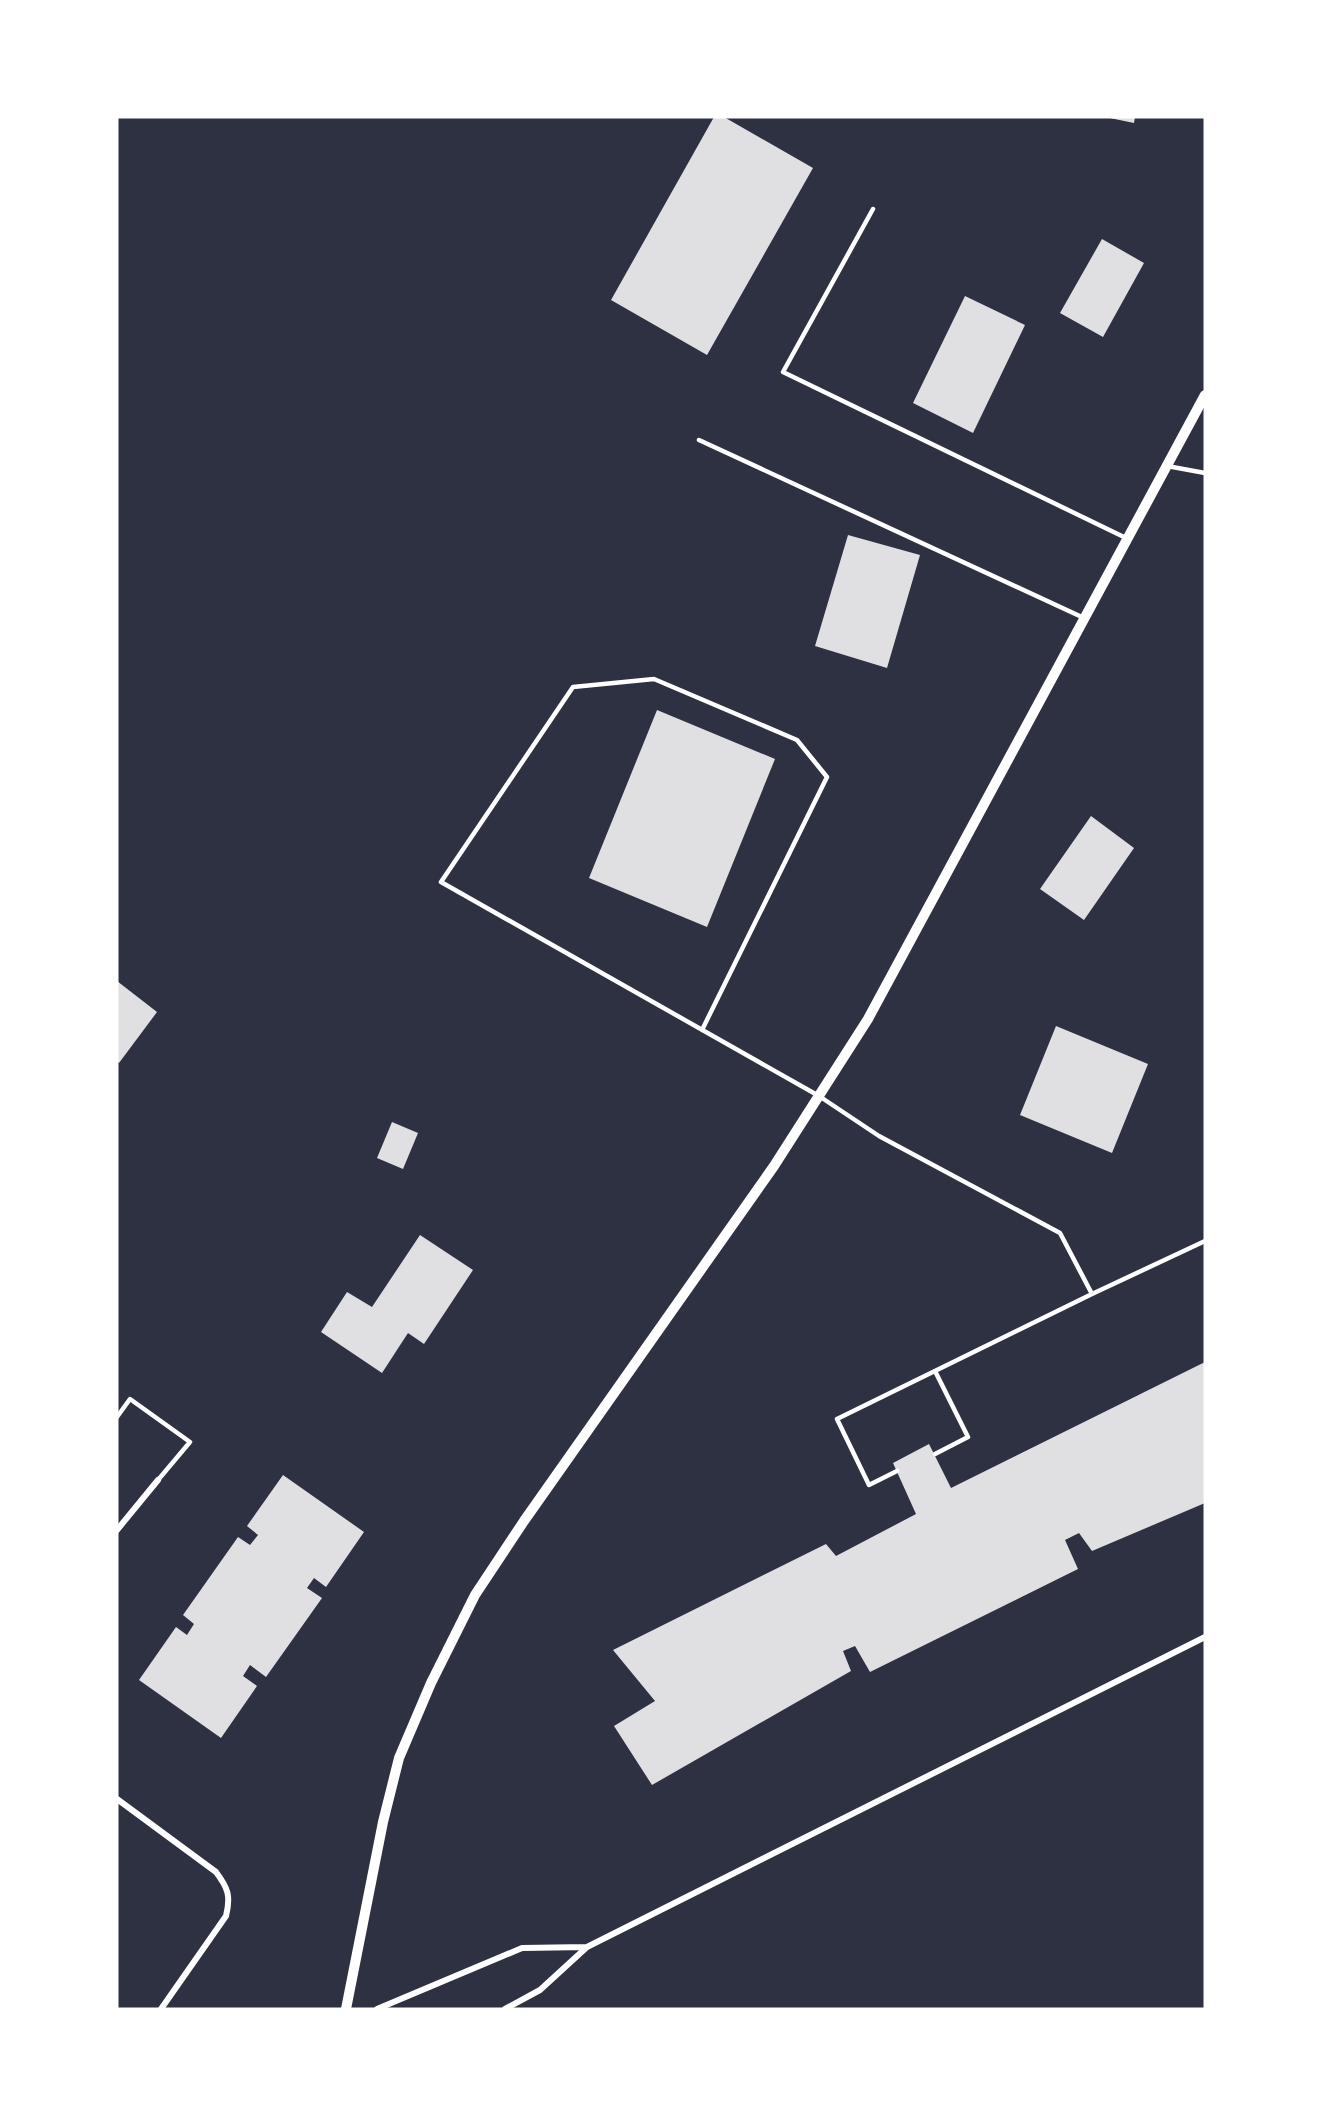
<svg xmlns="http://www.w3.org/2000/svg" width="1322" height="2126" viewBox="0 0 1322 2126" font-family="'DM Sans',sans-serif">
<style>
.building{fill:#e0e0e3}
.lines{fill:none;stroke-linecap:round;stroke-linejoin:round}
.service{stroke:#fff;stroke-width:4.5}
.minor{stroke:#fff;stroke-width:6}
.tertiary{stroke:#fff;stroke-width:10}
</style>
<rect width="100%" height="100%" fill="#2d3142"/>
<path class="building" d="M714,117H724L813,168L707,355L611,300Z
M1105,117H1135L1134,123Z
M1102,239L1144,263L1103,337L1060,313Z
M965,296L1025,325L973,433L913,403Z
M848,535L920,555L887,668L815,646Z
M657,710L775,759L707,927L589,878Z
M1091,816L1134,848L1084,920L1040,889Z
M117,981L157,1012L119,1063L117,1061Z
M1056,1026L1148,1064L1112,1153L1020,1115Z
M392,1122L418,1133L403,1169L377,1158Z
M420,1235L473,1270L424,1344L408,1333L382,1373L321,1332L347,1292L372,1307Z
M1205,1362V1503L1092,1551L1079,1533L1065,1540L1078,1569L870,1672L855,1646L843,1651L851,1671L652,1785L614,1726L655,1701L613,1650L826,1544L836,1556L916,1514L893,1463L929,1444L951,1488Z
M283,1475L364,1532L326,1587L314,1578L307,1588L322,1598L266,1677L250,1665L243,1676L257,1686L221,1738L139,1680L176,1627L187,1635L194,1624L183,1615L238,1537L250,1545L258,1535L247,1526Z"/>
<g class="lines">
<path class="service" d="M873,209L783,372L1126,538
M699,440L1084,618
M1167,466L1205,473
M702,1030L827,777L797,740L654,679L573,687L441,882L819,1096L879,1136L1060,1233L1092,1294L837,1419L869,1485L897,1471
M1092,1294L1205,1241
M117,1417L130,1399L190,1442L158,1480
M935,1454L968,1437L935,1371"/>
<path class="minor" d="M117,1530L158,1480
M117,1799L216,1872C228,1888 231,1896 226,1916L161,2009
M377,2009L522,1948L587,1947
M505,2009L540,1990L587,1947L1205,1637"/>
<path class="tertiary" d="M346,2009L383,1822L399,1758L431,1683L475,1595L524,1521L774,1166L868,1019L1205,395"/>
</g>
<rect width="1322" height="2126" fill="none" stroke="#ffffff" stroke-width="237"/>
</svg>
